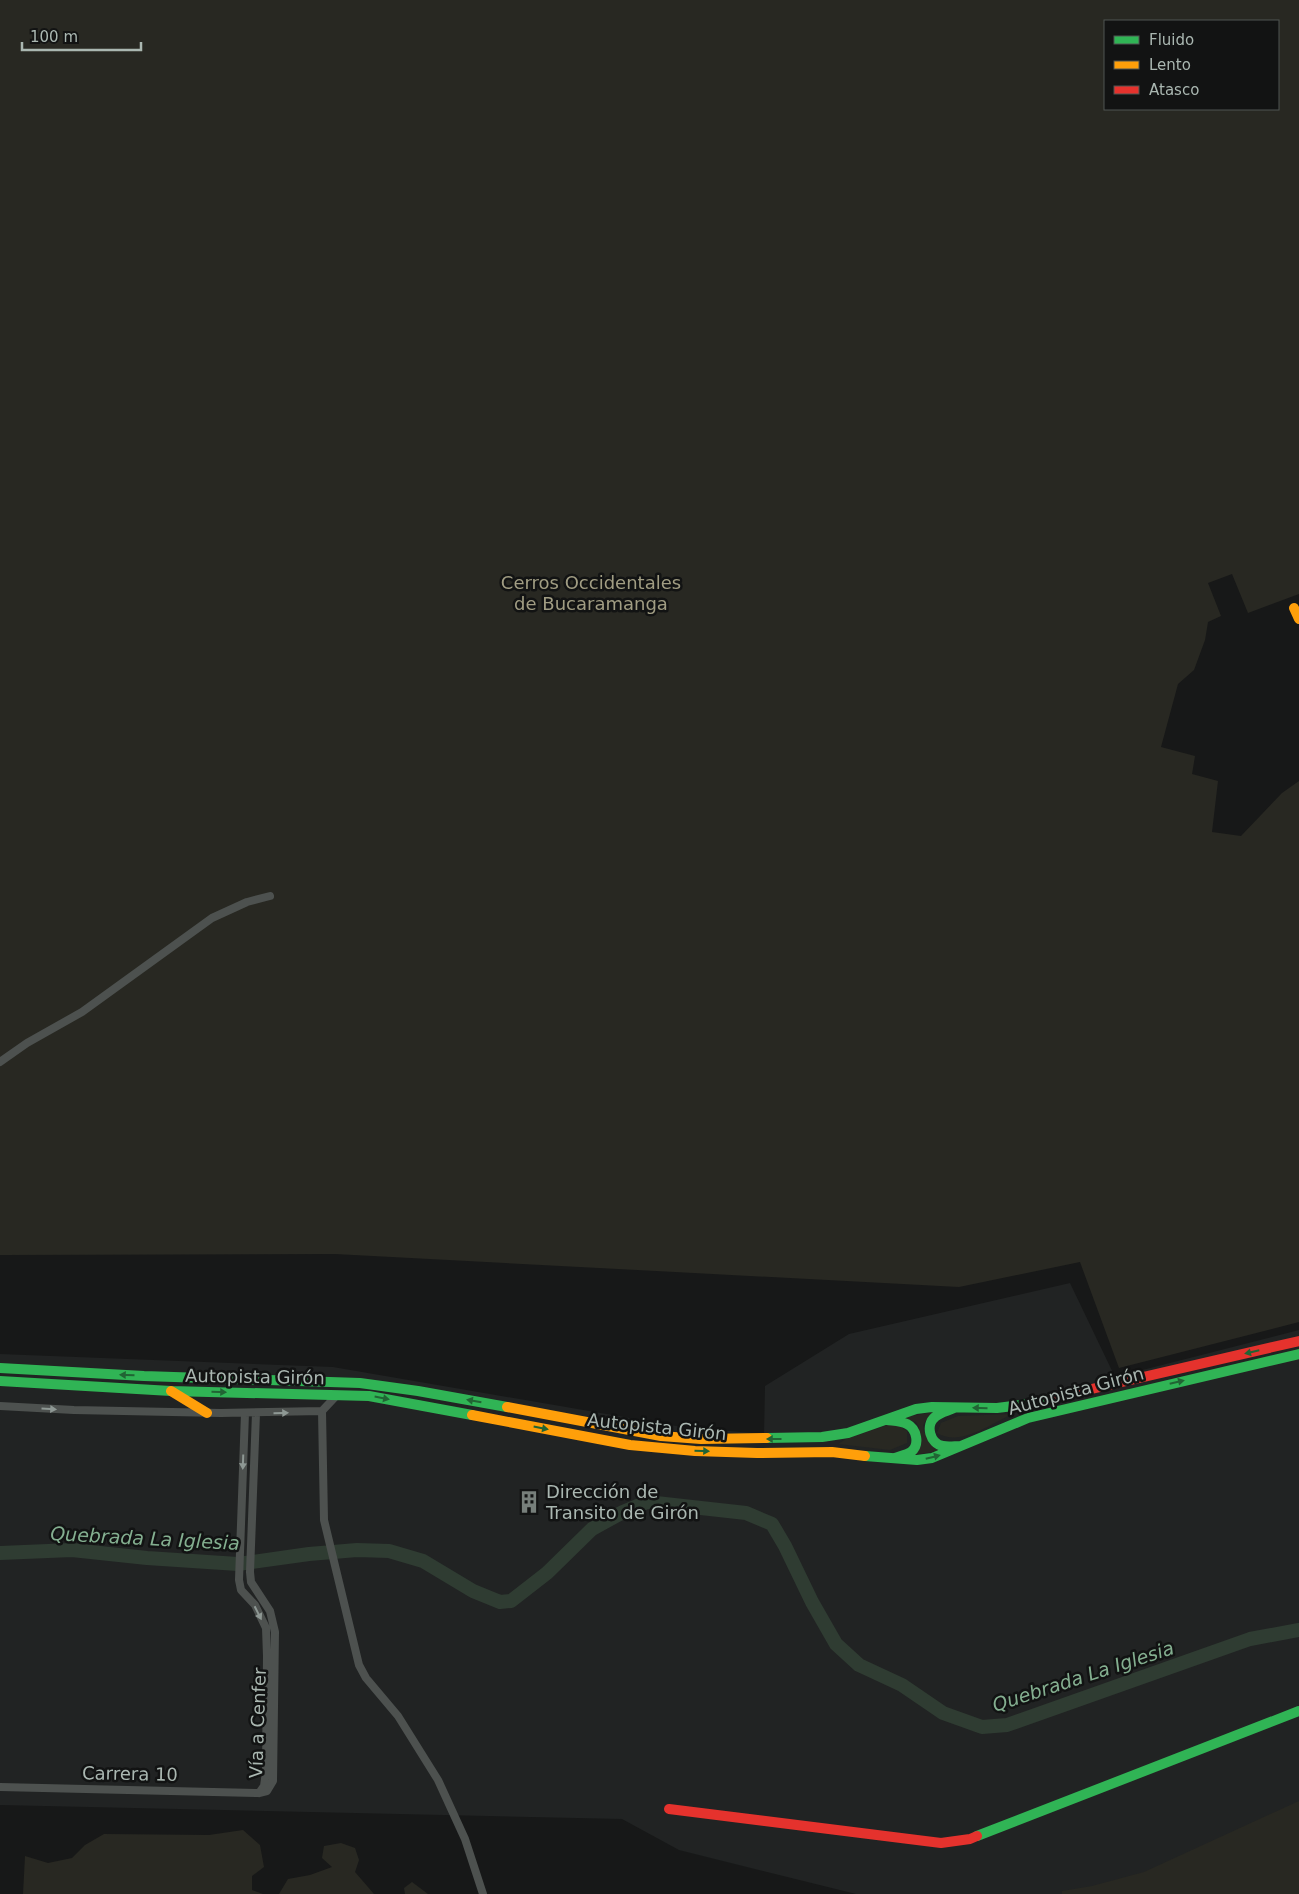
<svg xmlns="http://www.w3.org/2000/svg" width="1299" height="1894" viewBox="0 0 1299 1894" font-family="'DejaVu Sans',sans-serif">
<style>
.built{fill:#212323}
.green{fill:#282822;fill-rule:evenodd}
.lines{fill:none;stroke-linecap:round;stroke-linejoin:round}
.river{stroke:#2f3c32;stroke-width:14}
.street{stroke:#4d514f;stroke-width:8}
.fast{stroke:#30b455;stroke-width:10}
.slow{stroke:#ff9f0a;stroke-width:10}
.jam{stroke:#e5322d;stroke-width:10}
.oneway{fill:#216434}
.oneway2{fill:#8e9894}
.labels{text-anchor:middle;stroke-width:5;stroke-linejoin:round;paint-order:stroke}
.park-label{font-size:18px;fill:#a19d83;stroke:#121313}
.street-label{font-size:18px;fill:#aab7b1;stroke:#121313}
.poi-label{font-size:18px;fill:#aab7b1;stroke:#121313;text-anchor:start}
.water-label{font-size:19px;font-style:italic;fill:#84af90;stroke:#121313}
</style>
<rect width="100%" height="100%" fill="#171818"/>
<path class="built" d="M1070,1283L1115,1377L1299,1330V1833L1118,1894H856L679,1850L622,1819L0,1805V1354L333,1367L682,1427L764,1434L765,1386L849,1334Z"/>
<path class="green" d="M0,0H1299V594L1248,613L1232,574L1208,583L1221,616L1208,622L1205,640L1194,670L1178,684L1161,747L1195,756L1192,774L1218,781L1212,832L1241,836L1282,793L1299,781V1322L1119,1368L1080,1262L959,1287L335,1254L0,1255ZM1105,21H1278V109H1105Z
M938,1411L927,1419L923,1425L924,1432L943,1450L914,1455L919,1427L916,1422L901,1418Z
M1012,1414C991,1424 960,1447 937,1433L941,1423L958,1416Z
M894,1423L907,1431V1443L890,1450L838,1444L846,1439Z
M1299,1801V1894H1062V1891L1092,1886L1144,1872Z
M243,1830L260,1845L264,1867L252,1876V1890L263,1894H23L25,1856L48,1863L72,1858L85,1845L104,1834L209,1835Z
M341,1843L355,1848L359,1860L355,1872L374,1894H279L288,1879L310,1875L332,1867L322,1858L324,1846Z
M412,1882L428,1894H405L404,1888Z"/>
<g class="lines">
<path class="river" d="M0,1553L72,1550L147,1558L238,1564L309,1554L357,1550L389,1551L423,1561L473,1591L500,1602L511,1601L547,1573L592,1529L623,1512L647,1502L746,1513L772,1524L785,1546L812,1602L836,1644L859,1665L902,1685L943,1713L982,1727L1007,1725L1250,1639L1299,1630"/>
<path class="street" d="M0,1062L27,1043L82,1012L212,918L247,902L270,896
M0,1406L74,1410L221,1413L322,1411L337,1395
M322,1411L324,1520L359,1665L366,1678L398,1716L438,1780L465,1839L483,1894
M245,1413L239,1580L241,1590L255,1605L266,1628L267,1656L266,1772L264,1786L259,1793
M0,1787L259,1793L267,1791L273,1781L275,1632L270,1611L251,1582L250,1572L256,1413"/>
<path class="fast" d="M0,1368L144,1376L360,1383L418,1391L507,1407
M0,1381L171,1391L369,1396L472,1415
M954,1408C948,1411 940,1412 935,1417C925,1425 930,1444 943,1446C949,1447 955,1446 960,1446
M887,1420C894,1421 901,1421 907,1424C917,1429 920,1445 911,1452C906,1455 900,1456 895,1458
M767,1438L822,1437L848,1433L916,1409L932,1407L997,1408L1029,1404L1057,1397
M865,1456L917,1460L932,1458L1028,1418L1299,1354
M977,1836L1299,1711"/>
<path class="slow" d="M1294,608L1299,619
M171,1391L207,1413
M507,1407L661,1436L701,1439L767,1438
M472,1415L630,1445L695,1451L757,1453L832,1452L865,1456"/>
<path class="jam" d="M1057,1397L1299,1341
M669,1809L941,1843L970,1839L977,1836"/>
</g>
<defs><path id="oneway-solid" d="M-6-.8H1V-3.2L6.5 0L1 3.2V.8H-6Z" transform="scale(1.25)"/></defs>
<g class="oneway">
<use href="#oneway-solid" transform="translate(1252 1352) rotate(167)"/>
<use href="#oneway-solid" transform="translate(127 1375) rotate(-178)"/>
<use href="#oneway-solid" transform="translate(1177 1382) rotate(-13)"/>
<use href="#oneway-solid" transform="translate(219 1392) rotate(1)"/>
<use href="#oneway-solid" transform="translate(382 1398) rotate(11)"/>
<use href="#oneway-solid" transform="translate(474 1401) rotate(-170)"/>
<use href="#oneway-solid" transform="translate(980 1408) rotate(-179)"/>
<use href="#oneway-solid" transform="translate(541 1428) rotate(11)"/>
<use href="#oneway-solid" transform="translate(774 1439) rotate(180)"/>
<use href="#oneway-solid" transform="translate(702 1451) rotate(2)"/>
<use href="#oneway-solid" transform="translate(933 1457) rotate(-14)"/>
</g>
<g class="oneway2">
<use href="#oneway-solid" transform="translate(49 1409) rotate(3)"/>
<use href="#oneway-solid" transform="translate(281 1413) rotate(-2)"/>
<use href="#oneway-solid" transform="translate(243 1462) rotate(92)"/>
<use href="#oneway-solid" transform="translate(258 1613) rotate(63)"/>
</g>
<defs>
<symbol id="building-bare" viewBox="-9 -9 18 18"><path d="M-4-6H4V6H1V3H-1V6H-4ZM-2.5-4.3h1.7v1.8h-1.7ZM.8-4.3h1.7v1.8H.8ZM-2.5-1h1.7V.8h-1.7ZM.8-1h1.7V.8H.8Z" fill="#777f7b" stroke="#121313" stroke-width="2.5" paint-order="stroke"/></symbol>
</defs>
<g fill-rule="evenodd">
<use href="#building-bare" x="513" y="1486" width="32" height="32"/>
</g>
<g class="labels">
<g class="park-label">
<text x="591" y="589">Cerros Occidentales<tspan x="591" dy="21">de Bucaramanga</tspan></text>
</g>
<g class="street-label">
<text transform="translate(255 1377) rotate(1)" y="6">Autopista Girón</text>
<text transform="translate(1076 1391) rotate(-15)" y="6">Autopista Girón</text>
<text transform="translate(657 1427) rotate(6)" y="6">Autopista Girón</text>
<text transform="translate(258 1723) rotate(-88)" y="6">Vía a Cenfer</text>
<text transform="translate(130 1774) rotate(1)" y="6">Carrera 10</text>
</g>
<g class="poi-label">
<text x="546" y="1498">Dirección de<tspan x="546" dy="21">Transito de Girón</tspan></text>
</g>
<g class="water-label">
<text transform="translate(145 1538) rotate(3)" y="7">Quebrada La Iglesia</text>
<text transform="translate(1083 1676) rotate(-18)" y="7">Quebrada La Iglesia</text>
</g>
</g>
<rect x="1104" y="20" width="175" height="90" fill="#121313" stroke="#4f5552"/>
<rect x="1114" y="36" width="25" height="8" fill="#30b455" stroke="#4f5552"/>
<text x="1149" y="45" font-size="15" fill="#aab7b1">Fluido</text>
<rect x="1114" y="61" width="25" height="8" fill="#ff9f0a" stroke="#4f5552"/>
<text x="1149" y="70" font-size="15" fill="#aab7b1">Lento</text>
<rect x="1114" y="86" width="25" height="8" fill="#e5322d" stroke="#4f5552"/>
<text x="1149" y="95" font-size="15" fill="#aab7b1">Atasco</text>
<path d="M22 42v8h119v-8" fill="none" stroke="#aab7b1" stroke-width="2.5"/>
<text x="30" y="42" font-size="15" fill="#aab7b1" stroke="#121313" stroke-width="4" paint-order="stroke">100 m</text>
</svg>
